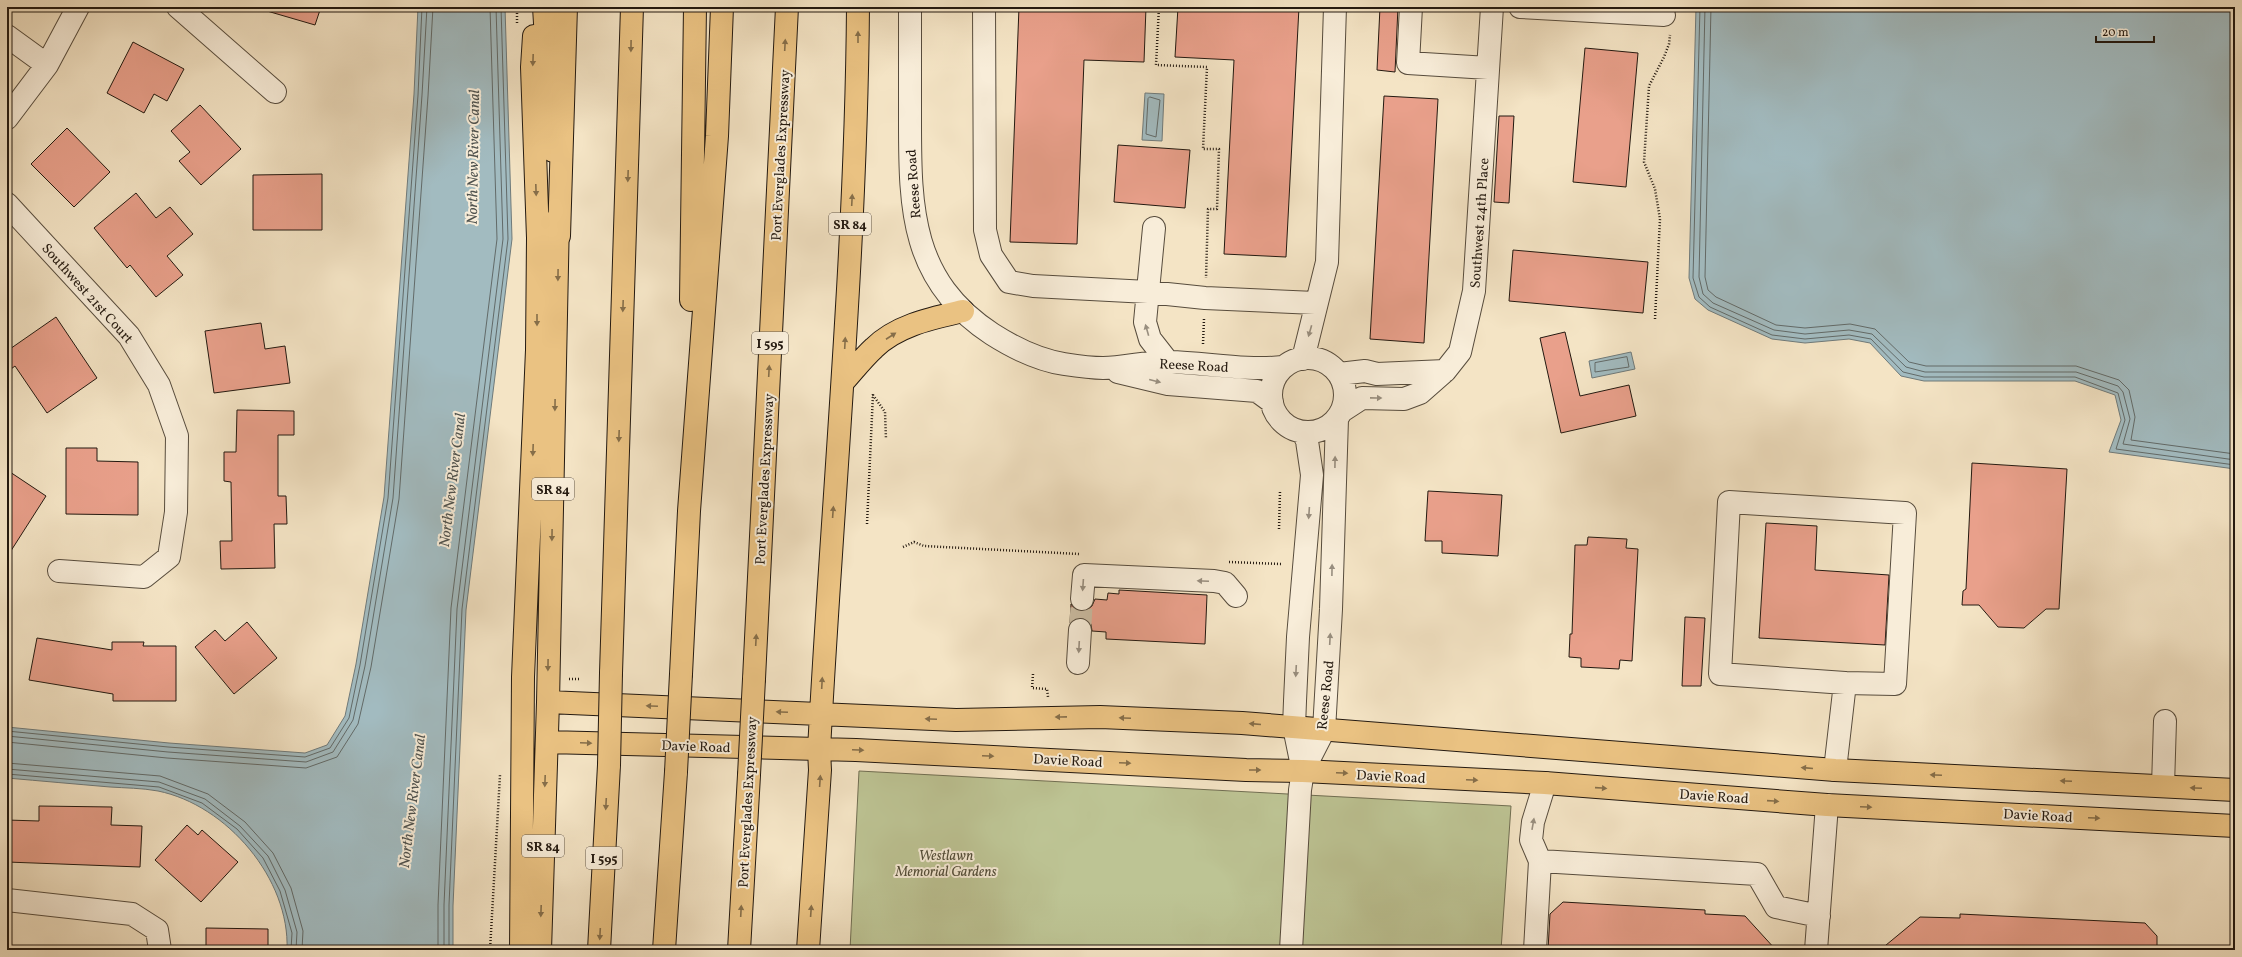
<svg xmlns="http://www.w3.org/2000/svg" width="2242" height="957" viewBox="0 0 2242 957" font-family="Vollkorn,serif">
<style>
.green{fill:#bdc494;stroke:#706e52}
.water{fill:#a2bbc0;stroke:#6f7a7a}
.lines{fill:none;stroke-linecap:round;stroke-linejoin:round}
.shore{stroke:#626a68;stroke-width:1}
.building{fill:#e9a08b;stroke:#231910}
.minor-tunnel{stroke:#cabba1;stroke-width:22;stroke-dasharray:22 11;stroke-linecap:butt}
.minor-casing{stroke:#574c3d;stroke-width:24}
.major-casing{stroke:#231910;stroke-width:24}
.highway-casing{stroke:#231910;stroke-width:24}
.path{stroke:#231910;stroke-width:2.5;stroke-dasharray:1 2;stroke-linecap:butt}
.minor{stroke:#f8edd9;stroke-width:22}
.major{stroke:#eac282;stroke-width:22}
.highway{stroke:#eac282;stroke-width:22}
.highway-bridge-casing{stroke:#231910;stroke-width:24;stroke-linecap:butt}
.highway-bridge{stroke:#eac282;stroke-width:22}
.oneway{fill:#866e49}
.oneway2{fill:#988e7f}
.labels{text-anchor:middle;stroke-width:4;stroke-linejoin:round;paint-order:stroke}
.shield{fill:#f8edd9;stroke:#63594c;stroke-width:1}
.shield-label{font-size:13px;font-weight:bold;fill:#231910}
.street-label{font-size:14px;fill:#231910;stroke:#f8edd9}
.park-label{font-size:14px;font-style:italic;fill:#514c38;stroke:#f8edd9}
.water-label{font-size:15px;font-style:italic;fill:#4f524e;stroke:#f8edd9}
</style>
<rect width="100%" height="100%" fill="#f4e4c5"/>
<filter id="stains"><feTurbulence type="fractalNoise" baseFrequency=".005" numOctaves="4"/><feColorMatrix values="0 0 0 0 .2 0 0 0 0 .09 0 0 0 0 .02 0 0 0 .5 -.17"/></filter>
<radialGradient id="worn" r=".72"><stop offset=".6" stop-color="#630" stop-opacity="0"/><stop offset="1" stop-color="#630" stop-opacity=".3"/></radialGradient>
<path class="green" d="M859,771L1511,806L1501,950H850Z"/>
<path class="water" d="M418,7H505L512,239L466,610L453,906V950H287C290,879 227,805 158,791C142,788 125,788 110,787C75,784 41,781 7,778V727L169,743L305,753L327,745L345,716L356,664L384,497L414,94Z
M1696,7H2235V469L2109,452L2121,420L2115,395L2075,381H1924L1901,376L1870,343L1849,339L1805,343L1772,339L1708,310L1695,299L1689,278Z
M1145,93L1164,94L1162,141L1142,140Z
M1631,352L1635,369L1592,378L1589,361Z"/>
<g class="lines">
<path class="shore" d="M1700,7L1693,278L1699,297L1710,307L1772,335L1805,339L1849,335L1871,339L1903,372L1924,377H2075L2118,393L2125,420L2116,449L2235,465
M1705,7L1699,277L1703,294L1713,303L1774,330L1805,334L1849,330L1872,334L1906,367L1925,372H2076L2118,386L2123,392L2130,419L2123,444L2235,460
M1711,7L1705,277L1708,290L1716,297L1776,325L1805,328L1850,324L1875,329L1909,362L1926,366H2076L2119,380L2129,390L2135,417L2131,440L2235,454
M1150,97L1160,100L1156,137L1146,134L1148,99Z
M1627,357L1629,367L1595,372V363Z
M7,731L168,747L305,757L330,748L349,718L360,665L388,498L418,95L422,7
M7,736L168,752L306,762L333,752L353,720L365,666L393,498L422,95L427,7
M7,742L167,758L306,768L337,757L358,724L371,667L399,499L428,96L433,7
M7,763L160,776L208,794L245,822L273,853L291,888L303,931L302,950
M7,769L159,782L205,799L240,826L268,856L285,890L297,932L296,950
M7,774L159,787L202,803L237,829L263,858L280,891L292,933L291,950
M438,950V905L451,608L497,239L490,7
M444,950V905L457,609L503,239L496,7
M449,950V905L462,609L508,239L501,7"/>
</g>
<path class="building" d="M268,7H321L315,25L267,11Z
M1019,7H1146L1144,62L1084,60L1077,244L1010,242Z
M1178,7H1299L1286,257L1224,254L1234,60L1175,57Z
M1380,7H1398L1395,72L1377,70Z
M133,42L184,69L167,101L154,94L144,113L107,93Z
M1585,48L1638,53L1626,187L1573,182Z
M1384,96L1438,99L1424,343L1370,339Z
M200,105L241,149L201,185L179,161L190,152L171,131Z
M1499,116H1514L1509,203L1494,202Z
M67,128L110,172L74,207L31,164Z
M1118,145L1190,150L1185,208L1114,202Z
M322,174V230H253V175Z
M136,193L156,218L170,207L193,234L167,256L183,275L156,297L130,265L127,268L94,228Z
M1513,250L1648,262L1643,313L1509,301Z
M56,317L97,378L47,413L15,366L7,372V351Z
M261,323L265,349L285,346L290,383L214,393L205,331Z
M1565,332L1580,396L1629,385L1636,416L1561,433L1540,338Z
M237,410L294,411V435H278V496H286L287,524H274L275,568L221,569L220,541H232L231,482L224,481V452H236Z
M66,448H97V461L138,462V515L66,514Z
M1972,463L2067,469L2059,609H2046L2024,628L1998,627L1979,605H1962L1963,591L1966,589Z
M7,470L46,496L7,557Z
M1428,491L1502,495L1498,556L1442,553V541H1425Z
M1766,523L1817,526L1815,570L1889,575L1885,645L1759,638Z
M1588,537L1627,539L1626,548L1638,549L1632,661L1620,660L1619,669L1581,667V658L1569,657L1570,634H1572L1575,545H1587Z
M1119,590L1207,595L1205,644L1106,639V632L1092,631L1091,624L1087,619L1080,618L1070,623L1071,604L1075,609L1087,610L1092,606L1095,599L1107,600L1108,593L1119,594Z
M1685,617L1705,618L1701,686H1682Z
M247,622L277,658L234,694L195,647L215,630L225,641Z
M37,638L112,650V642H144L143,646H176V701H113V694L29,680Z
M39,806L112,807L111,825L142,826L140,867L7,862V820L39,821Z
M187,825L198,835L202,830L238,862L201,902L155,860Z
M1563,902L1705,910V914L1745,916L1776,950H1548L1550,914Z
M1960,914L2145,923L2157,936V950H1880L1920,917L1960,918Z
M206,928L268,929V946H254V950H206Z"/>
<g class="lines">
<path class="minor-tunnel" d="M1080,630L1082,599"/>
<defs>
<path id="minor" d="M178,7L275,92
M910,7C910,45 910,84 910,122C910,209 911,281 992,334C1014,348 1038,360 1064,364C1077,366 1090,368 1103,368C1125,368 1147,361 1169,362C1207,363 1245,371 1283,367
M984,7L985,230L991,255L1009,282L1033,286L1148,292L1205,298L1315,303
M1411,7L1408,63L1488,68
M1520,7L1664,15
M7,36L47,65
M7,118L47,65L78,7
M7,204L129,336L159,385L177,436L176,512L169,557L144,577L59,571
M1154,228L1145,322L1150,339L1168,362
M1271 395a37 37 0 1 1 74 0a37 37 0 1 1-74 0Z
M1303,359L1327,262L1335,7
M1118,372L1168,384L1257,391L1272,402
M1339,374L1365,371L1377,374L1445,371
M1342,411L1362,398L1404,399L1420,393L1445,371L1460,352L1474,291L1492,7
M1729,502L1905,513L1895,684L1845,683L1720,674Z
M1082,599L1084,575L1214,581L1225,583L1236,596
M1078,663L1080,630
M1835,770L1845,683
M1303,771L1294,727L1295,701L1298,637L1312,475L1307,441L1303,432
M2163,786L2165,721
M1540,861L1531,840L1533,822L1545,783
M7,900L132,914L157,930L160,950
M1291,950L1300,790L1303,771L1324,730L1331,609L1337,419
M1535,950L1540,861L1757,874L1776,907L1819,916
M1816,950L1827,805"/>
<path id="major" d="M544,7L553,151
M843,382C853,371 863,358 874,348C897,325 933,318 963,311
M548,702L910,718L956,720L1100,717L1242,723L1835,770L2235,790
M547,742L856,750L1246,770L1303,771L1545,783L1827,805L2235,826
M521,950L523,677L537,350L538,238L532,67L534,36
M540,950L548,702L558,218
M808,950L820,770L819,750C832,503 856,255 858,7"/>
<path id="highway" d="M559,236L566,7
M691,300L695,7
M611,673L632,7
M681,674L689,511L717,136L722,7
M754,679L787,7
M599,950L609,765
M664,950L676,772
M739,950L749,775"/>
</defs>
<use href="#minor" class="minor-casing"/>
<use href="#major" class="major-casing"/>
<use href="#highway" class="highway-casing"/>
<path class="path" d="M517,7V24
M1159,7L1156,65L1207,67L1203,149H1219L1217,209H1208L1206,278
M1655,319L1660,219L1655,189L1644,162L1649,86L1664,57L1669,44L1670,35
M1203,344L1204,319
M873,395L885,412L886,439
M867,524L873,394
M1279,529L1280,491
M903,547L914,542L924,546L1079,554
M1229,562L1281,564
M1033,674L1032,688L1047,689L1048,697
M569,679H580
M490,950L500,775"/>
<use href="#minor" class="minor"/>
<use href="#major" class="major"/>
<use href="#highway" class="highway"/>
<defs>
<path id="highway-bridge" d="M609,765L611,673
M676,772L681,674
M749,775L754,679"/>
</defs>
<use href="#highway-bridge" class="highway-bridge-casing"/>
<use href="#highway-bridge" class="highway-bridge"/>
</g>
<defs><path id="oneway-solid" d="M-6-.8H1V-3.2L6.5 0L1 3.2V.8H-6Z"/></defs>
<g class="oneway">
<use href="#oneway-solid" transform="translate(858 37) rotate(-90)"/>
<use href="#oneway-solid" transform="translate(785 45) rotate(-87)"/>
<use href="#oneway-solid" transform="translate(631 46) rotate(91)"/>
<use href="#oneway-solid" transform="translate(533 60) rotate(92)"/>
<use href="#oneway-solid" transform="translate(628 176) rotate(92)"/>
<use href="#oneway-solid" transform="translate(536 190) rotate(88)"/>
<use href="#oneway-solid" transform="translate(852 200) rotate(-87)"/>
<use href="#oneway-solid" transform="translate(558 275) rotate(91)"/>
<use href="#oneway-solid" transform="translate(623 306) rotate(92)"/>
<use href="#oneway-solid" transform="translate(537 320) rotate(90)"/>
<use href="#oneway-solid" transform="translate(891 336) rotate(-33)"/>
<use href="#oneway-solid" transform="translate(845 343) rotate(-87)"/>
<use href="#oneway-solid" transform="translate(769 371) rotate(-87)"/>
<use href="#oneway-solid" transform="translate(555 405) rotate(91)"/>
<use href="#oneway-solid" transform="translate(619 436) rotate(92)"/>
<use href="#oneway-solid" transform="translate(533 450) rotate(92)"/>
<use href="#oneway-solid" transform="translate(833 512) rotate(-86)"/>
<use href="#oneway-solid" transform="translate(552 535) rotate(91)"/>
<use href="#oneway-solid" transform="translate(756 640) rotate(-87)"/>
<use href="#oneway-solid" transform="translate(548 665) rotate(91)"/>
<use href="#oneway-solid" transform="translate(822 683) rotate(-87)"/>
<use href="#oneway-solid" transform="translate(652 706) rotate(-177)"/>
<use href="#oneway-solid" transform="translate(782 712) rotate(-177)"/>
<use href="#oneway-solid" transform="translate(1061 717) rotate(179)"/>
<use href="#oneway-solid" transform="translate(1125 718) rotate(-178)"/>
<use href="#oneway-solid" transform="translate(931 719) rotate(-178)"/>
<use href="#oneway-solid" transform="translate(1255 724) rotate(-175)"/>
<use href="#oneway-solid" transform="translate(586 743) rotate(2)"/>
<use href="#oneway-solid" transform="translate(858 750) rotate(2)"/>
<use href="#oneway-solid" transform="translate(988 756) rotate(3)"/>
<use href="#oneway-solid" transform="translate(1125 763) rotate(3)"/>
<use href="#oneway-solid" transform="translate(1807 768) rotate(-175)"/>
<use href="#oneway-solid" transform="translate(1255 770)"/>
<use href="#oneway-solid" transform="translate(1342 773) rotate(3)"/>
<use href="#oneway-solid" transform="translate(1936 775) rotate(-177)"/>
<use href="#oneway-solid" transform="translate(1472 780) rotate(3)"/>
<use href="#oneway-solid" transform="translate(545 781) rotate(92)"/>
<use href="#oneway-solid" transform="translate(820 781) rotate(-86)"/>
<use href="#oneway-solid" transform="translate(2066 781) rotate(-177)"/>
<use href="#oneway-solid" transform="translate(1601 788) rotate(4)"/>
<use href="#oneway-solid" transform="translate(2196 788) rotate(-177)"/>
<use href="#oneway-solid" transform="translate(1773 801) rotate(4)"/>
<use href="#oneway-solid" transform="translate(606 804) rotate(93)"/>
<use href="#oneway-solid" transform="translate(1866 807) rotate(3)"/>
<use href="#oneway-solid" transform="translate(2094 818) rotate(3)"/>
<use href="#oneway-solid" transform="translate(541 911) rotate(92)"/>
<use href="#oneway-solid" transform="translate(741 911) rotate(-87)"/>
<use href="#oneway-solid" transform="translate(811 911) rotate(-86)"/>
<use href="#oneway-solid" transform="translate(600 934) rotate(93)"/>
</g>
<g class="oneway2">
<use href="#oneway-solid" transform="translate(1147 330) rotate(-106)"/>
<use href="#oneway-solid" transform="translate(1310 331) rotate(106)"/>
<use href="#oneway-solid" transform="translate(1155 381) rotate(14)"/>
<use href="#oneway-solid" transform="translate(1376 398) rotate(1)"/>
<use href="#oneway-solid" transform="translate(1335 462) rotate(-89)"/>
<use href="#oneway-solid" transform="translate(1309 513) rotate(94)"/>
<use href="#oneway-solid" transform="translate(1332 570) rotate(-89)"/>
<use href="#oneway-solid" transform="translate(1203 581) rotate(-177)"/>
<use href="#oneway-solid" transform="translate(1083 585) rotate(94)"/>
<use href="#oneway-solid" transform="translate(1330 639) rotate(-87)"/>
<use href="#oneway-solid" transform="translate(1079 647) rotate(93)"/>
<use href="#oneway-solid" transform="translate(1296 671) rotate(93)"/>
<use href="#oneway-solid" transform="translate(1533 824) rotate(-80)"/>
</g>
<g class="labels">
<g class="shield">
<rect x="829" y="213" width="42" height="22" rx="3"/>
<rect x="752" y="332" width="36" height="22" rx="3"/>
<rect x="532" y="478" width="42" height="22" rx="3"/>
<rect x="522" y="835" width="42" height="22" rx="3"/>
<rect x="586" y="847" width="36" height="22" rx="3"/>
</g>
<g class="shield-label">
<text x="850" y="229">SR 84</text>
<text x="770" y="348">I 595</text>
<text x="553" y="494">SR 84</text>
<text x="543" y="851">SR 84</text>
<text x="604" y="863">I 595</text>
</g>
<g class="street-label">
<text transform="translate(780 155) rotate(-87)" y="5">Port Everglades Expressway</text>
<text transform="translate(913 184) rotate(-94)" y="5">Reese Road</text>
<text transform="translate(1479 223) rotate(-86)" y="5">Southwest 24th Place</text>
<text transform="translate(88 293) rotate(48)" y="5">Southwest 21st Court</text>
<text transform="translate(1194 365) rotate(3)" y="5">Reese Road</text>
<text transform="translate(764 479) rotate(-87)" y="5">Port Everglades Expressway</text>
<text transform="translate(1325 695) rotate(-84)" y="5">Reese Road</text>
<text transform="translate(696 746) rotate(2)" y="5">Davie Road</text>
<text transform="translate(1068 760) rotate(3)" y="5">Davie Road</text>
<text transform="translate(1391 776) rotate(3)" y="5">Davie Road</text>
<text transform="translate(1714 796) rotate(4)" y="5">Davie Road</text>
<text transform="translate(747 802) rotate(-87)" y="5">Port Everglades Expressway</text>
<text transform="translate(2038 815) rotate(3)" y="5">Davie Road</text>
</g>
<g class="park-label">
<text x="946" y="860">Westlawn<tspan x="946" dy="16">Memorial Gardens</tspan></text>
</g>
<g class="water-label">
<text transform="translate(473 157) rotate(-89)" y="5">North New River Canal</text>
<text transform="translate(452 480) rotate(-83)" y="5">North New River Canal</text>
<text transform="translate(412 801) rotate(-83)" y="5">North New River Canal</text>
</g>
</g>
<rect width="2242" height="957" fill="none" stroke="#f4e4c5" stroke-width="24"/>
<rect x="8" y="8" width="2226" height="941" fill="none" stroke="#231910" stroke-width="2"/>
<rect x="12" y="12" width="2218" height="933" fill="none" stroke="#231910"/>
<path d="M2096 36v6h58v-6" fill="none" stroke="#231910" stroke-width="2"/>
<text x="2102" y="36" font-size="12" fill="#231910" stroke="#f8edd9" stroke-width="3" paint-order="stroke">20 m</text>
<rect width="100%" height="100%" filter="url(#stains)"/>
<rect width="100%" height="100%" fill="url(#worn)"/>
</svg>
